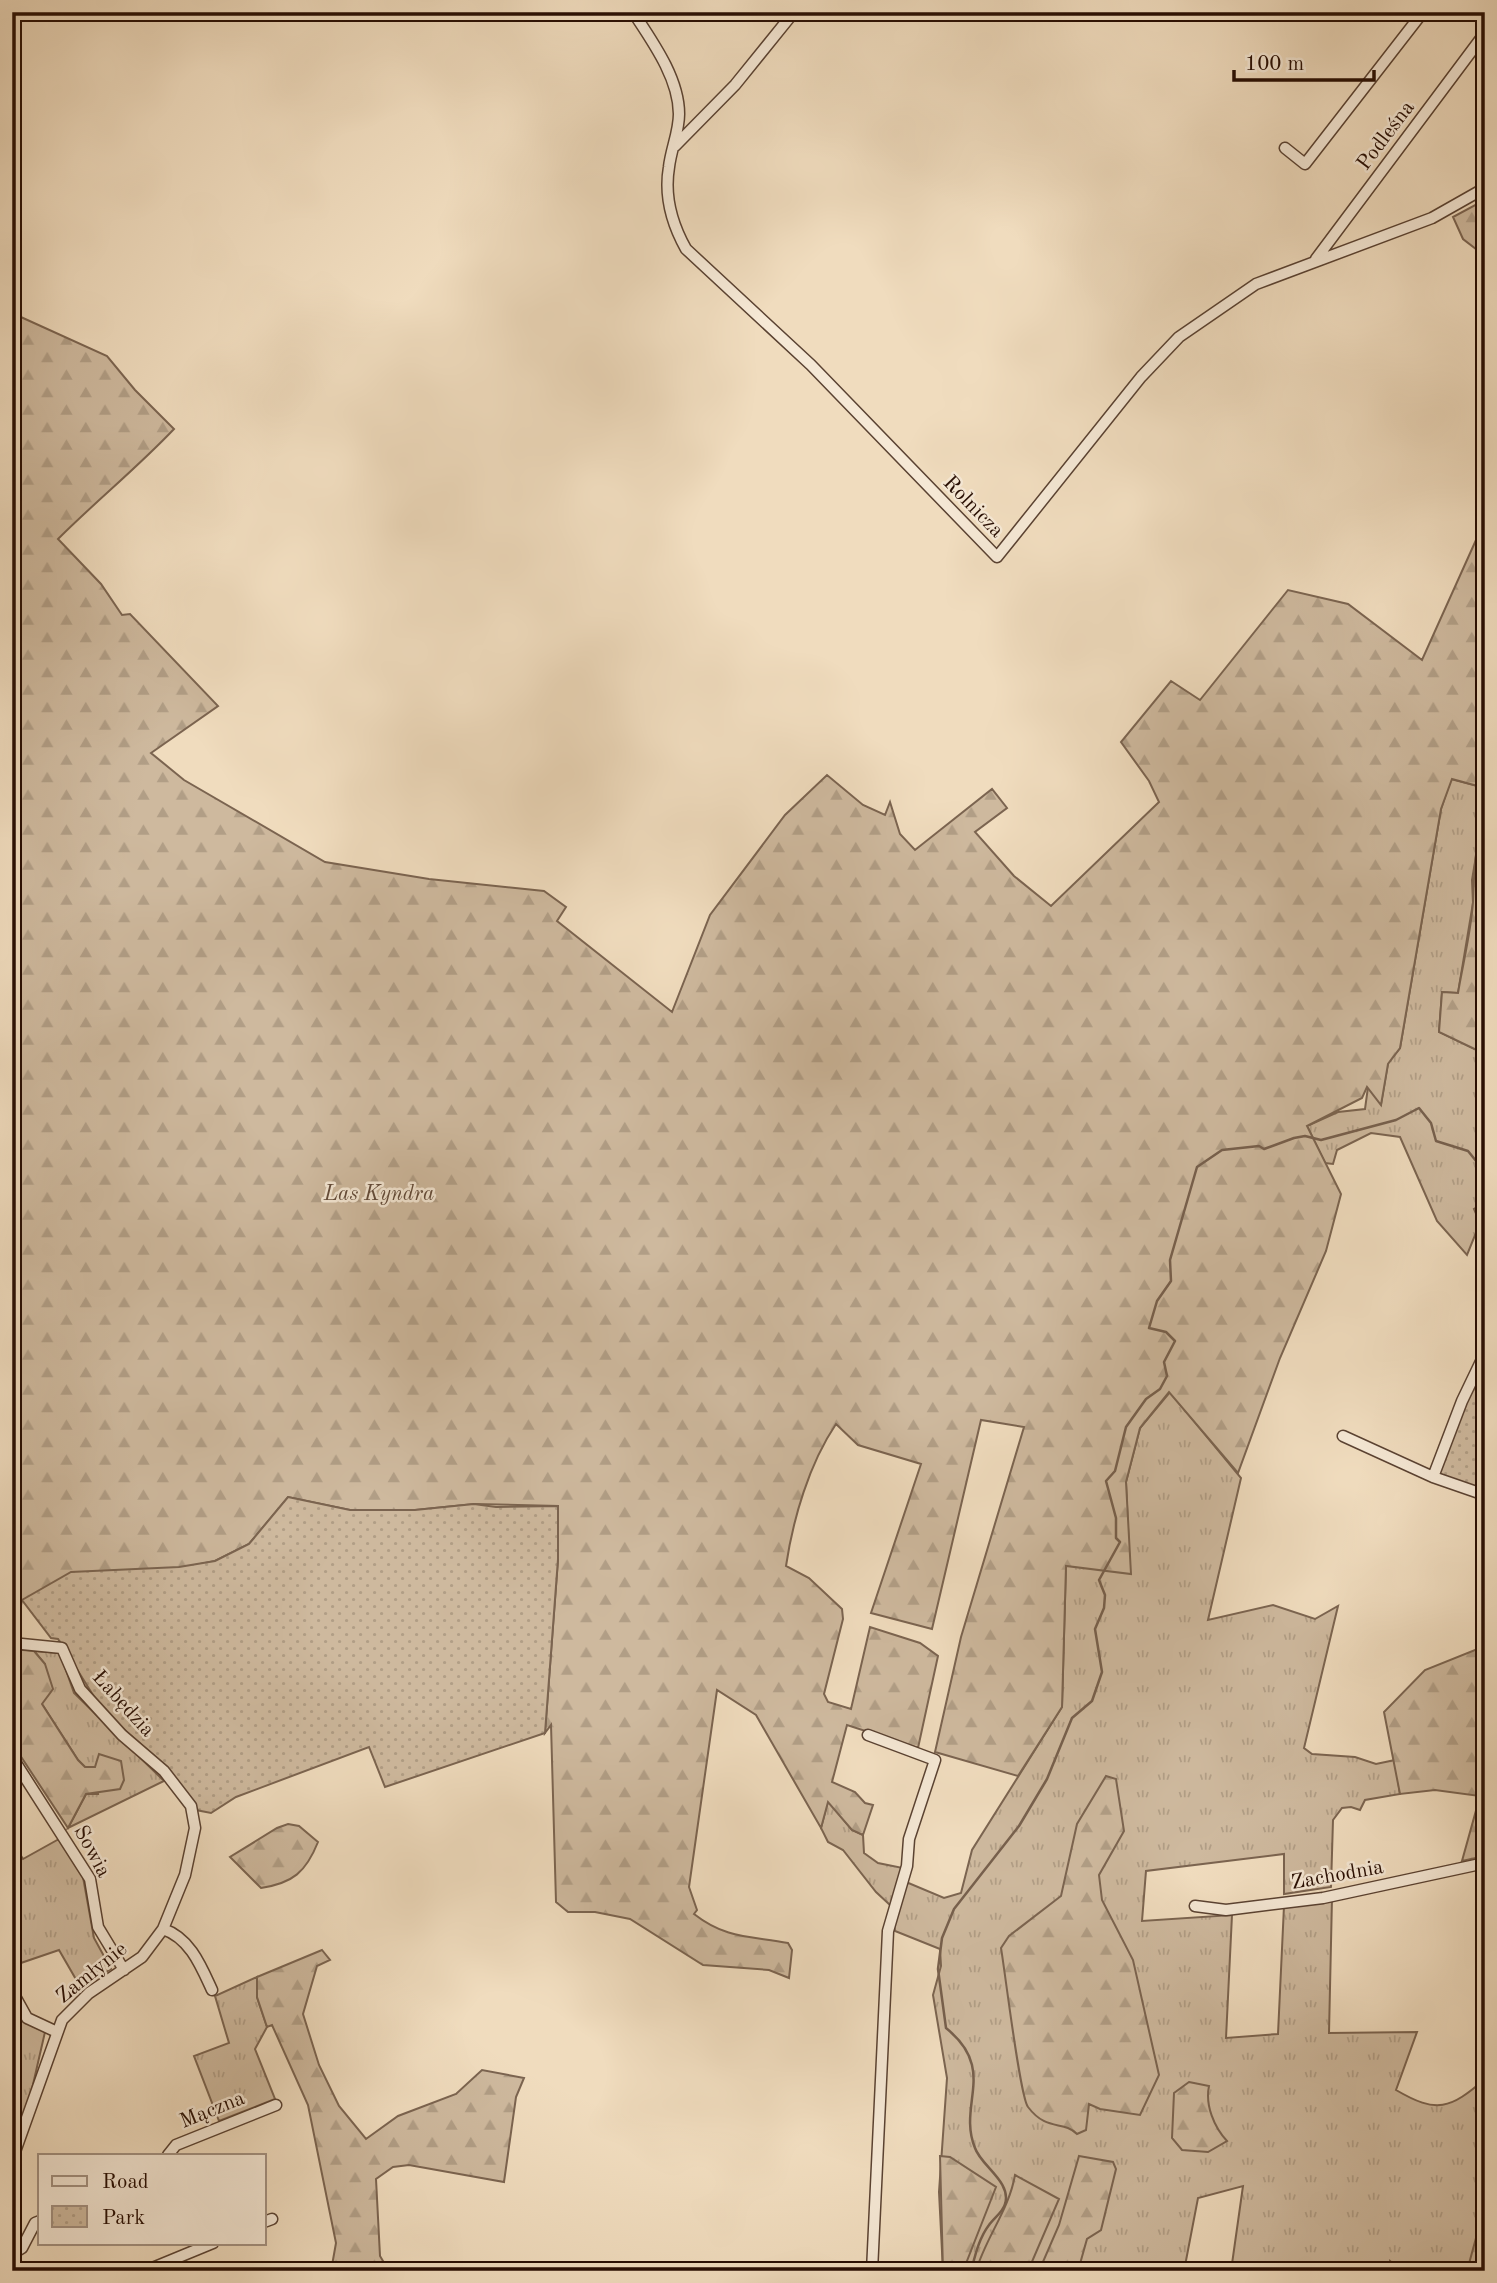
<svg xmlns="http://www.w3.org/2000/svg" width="1497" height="2283" viewBox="0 0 1497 2283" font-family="'Old Standard TT',serif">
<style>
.grass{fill:url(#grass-tufts);stroke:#7b6450;stroke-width:2}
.forest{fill:url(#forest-firs);stroke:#7b6450;stroke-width:2}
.park{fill:url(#park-dots);stroke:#7b6450;stroke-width:2}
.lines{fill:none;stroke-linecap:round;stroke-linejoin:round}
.stream{stroke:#77604d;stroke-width:2.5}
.minor-casing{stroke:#5a4232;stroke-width:13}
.minor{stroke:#f5e8d5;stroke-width:10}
.labels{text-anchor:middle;stroke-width:5;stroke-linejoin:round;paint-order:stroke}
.street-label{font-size:21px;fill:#280e03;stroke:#f5e8d5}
.park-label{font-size:21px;font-style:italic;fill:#624a39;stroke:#f5e8d5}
</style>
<defs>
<pattern id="grass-tufts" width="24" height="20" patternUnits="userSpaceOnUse" patternTransform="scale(1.75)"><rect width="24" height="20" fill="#ceb99e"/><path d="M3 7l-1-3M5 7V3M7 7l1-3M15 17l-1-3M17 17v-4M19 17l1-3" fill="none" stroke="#b19e86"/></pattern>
<pattern id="forest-firs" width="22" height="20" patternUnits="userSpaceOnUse" patternTransform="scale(1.75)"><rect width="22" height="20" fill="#ceb99e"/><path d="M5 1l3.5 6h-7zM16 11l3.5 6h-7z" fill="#b19e86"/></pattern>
<pattern id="park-dots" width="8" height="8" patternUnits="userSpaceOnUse" patternTransform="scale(1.75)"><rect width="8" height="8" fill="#ceb99e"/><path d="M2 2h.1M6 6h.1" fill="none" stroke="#b19e86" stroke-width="1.8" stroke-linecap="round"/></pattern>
</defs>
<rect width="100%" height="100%" fill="#f0dcbe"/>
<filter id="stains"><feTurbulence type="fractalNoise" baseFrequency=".00286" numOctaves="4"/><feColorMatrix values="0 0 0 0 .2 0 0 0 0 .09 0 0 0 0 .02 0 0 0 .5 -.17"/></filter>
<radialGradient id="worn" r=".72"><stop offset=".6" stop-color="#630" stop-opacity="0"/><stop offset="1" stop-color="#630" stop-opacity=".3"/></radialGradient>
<path class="grass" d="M1451,779L1485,788V822L1480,832L1472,880L1473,903L1458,993L1442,992L1439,1032L1485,1054V1203L1474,1209L1480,1223L1467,1255L1437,1221L1400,1137L1371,1133L1337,1150L1333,1164L1325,1163L1307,1126L1338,1112L1365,1109L1368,1087L1381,1104L1388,1063L1400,1048L1441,809Z
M1170,1392L1241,1478L1208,1620L1273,1605L1315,1619L1338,1606L1304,1748L1312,1754L1355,1757L1376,1764L1395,1760L1400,1794L1365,1800L1360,1810L1351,1807L1342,1808L1333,1820L1331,1887L1284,1894V1854L1146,1871L1142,1921L1232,1915L1226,2038L1278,2034L1284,1906L1332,1898L1329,2033L1417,2032L1396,2090C1437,2114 1450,2109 1485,2079V2271H1401L1390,2261L1388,2271H1231L1243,2186L1198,2198L1184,2271H943L939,2192L947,2078L933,1995L941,1966L940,1949L895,1931L890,1905L876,1892L843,1850L828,1842L821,1828L828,1801L852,1830L863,1835L864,1853L878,1863L903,1868L906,1882L944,1898L961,1893L972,1850L1062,1707L1066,1565L1130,1573L1126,1482L1140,1428Z
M34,1651L60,1653L74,1693L164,1781L68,1828L86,1794H98L95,1767H85L78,1760L42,1704L45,1664Z
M59,1839L83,1877L94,1938L111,1969L81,1988L59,1950L12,1966V1841L23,1859Z
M257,1977V1997L267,2027L255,2049L275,2099L219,2121L194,2056L229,2043L215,1996Z
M12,2001L21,2020L45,2032L29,2102L12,2146Z"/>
<path class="forest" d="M1477,204L1485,207V256L1463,239L1453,217Z
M12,313L107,356L135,390L174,429C137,468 96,501 58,539L101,584L122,615L130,614L218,706L151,753L184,780L325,862L429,879L544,891L566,907L557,921L672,1012L710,915L785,815L827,775L863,805L885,815L890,802L900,834L915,850L992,789L1007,808L975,832L1014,876L1051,906L1159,802L1149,781L1121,742L1171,681L1200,700L1288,590L1348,604L1422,660L1485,520V788L1452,779L1441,809L1400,1048L1388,1064L1381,1105L1367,1087L1362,1098L1307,1126L1341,1194L1326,1251L1280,1358L1238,1473L1169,1392L1140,1428L1126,1482L1131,1574L1066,1566L1062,1707L1018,1776L935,1752L961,1637L1024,1427L981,1420L932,1629L871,1613L921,1464L858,1445L836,1424C809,1464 793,1519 786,1566L809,1578L842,1609L843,1619L824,1694L828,1702L851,1709L870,1627L920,1643L938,1656L918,1748L847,1725L832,1782L855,1792L865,1803L873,1805L863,1835L852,1830L828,1802L821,1828L756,1715L717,1690L689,1887L697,1910L694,1914C726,1939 750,1936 788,1943L792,1950L789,1978L769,1970L703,1965L630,1919L595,1912H568L556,1902L551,1725L545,1733L558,1560V1506L474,1504L415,1510H350L288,1497L249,1544L215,1561L22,1600L17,1627L12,1629Z
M1485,822V1054L1439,1032L1442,992L1458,993C1463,963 1471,932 1473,902C1474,879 1474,842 1485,822Z
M1485,1646V1856L1462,1861L1480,1796L1435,1790L1400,1794L1384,1712L1425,1670Z
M12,1649L34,1651L45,1664L53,1689L42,1704L78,1760L85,1767H95L99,1754L121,1761L124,1780L120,1789L86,1794L68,1828L12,1743Z
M1106,1776L1116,1779L1124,1831L1099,1875L1102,1900L1133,1960L1159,2075L1140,2115L1100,2109L1089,2104L1086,2130L1077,2134C1063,2120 1047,2132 1028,2107C1020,2097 1005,1971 1001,1948L1009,1936L1061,1896L1077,1824Z
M288,1824L299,1826L318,1842C306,1872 293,1883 261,1888L230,1857L277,1828Z
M322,1950L330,1960L317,1966L303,2014L319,2065L339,2106L366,2139L398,2116L456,2094L482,2070L524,2078L516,2097L504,2182L409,2165L393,2167L376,2179L380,2256L389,2271H331L336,2243L308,2105L272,2025L267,2027L257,1997V1977Z
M1189,2082L1209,2086C1205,2105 1214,2127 1227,2141L1208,2152L1182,2150L1172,2138L1174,2093Z
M940,2156L950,2157L996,2187L963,2271H943Z
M1079,2156L1113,2162L1116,2169L1101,2230L1087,2239L1078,2271H1039L1059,2225Z
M1015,2175L1059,2199L1028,2271H976C986,2237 1009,2210 1015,2175Z
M1485,2205V2271H1467Z
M886,2262L902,2263L922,2271H884Z"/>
<path class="park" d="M1485,1350V1490L1430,1473Z
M288,1497L350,1510H415L474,1504L496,1507L558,1506V1559L545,1733L385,1787L369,1747L236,1797L211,1813L196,1810L168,1768L103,1711L58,1639L51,1638L22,1600L71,1572L179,1567L215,1561L249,1544Z"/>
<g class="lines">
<path class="stream" d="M971,2271C975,2256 979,2238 989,2225C993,2219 1003,2212 1005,2204C1012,2182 981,2166 975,2148C957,2104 998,2070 946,2028L938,1969L942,1938L954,1909L1019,1826L1047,1779L1072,1718L1092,1701L1102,1672L1095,1629L1104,1608L1105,1595L1099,1580L1120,1542L1116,1538V1518L1106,1481L1115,1471L1126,1427L1146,1399L1160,1389L1167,1376L1164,1362L1175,1341L1166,1332L1149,1328L1157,1301L1171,1281L1170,1260L1197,1167L1222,1150L1259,1146L1264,1149L1294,1138L1305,1136L1321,1140L1396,1120L1419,1108L1431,1123L1436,1141L1468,1151L1485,1172"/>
<defs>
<path id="minor" d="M633,12C652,41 679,78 679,114C679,132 671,149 669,167C664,196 672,224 686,249L811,365L997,557L1141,377L1179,337L1256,284L1432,218L1485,188
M675,146L735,85L794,12
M1285,148L1305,164L1423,12
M1316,259L1485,33
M1343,1436L1433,1477L1485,1495
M1433,1477L1462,1401L1485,1353
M12,1643L62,1648L80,1689L122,1735L164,1771L191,1806L195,1828L185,1875L163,1929L142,1957L89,1993L62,2020L12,2160
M868,1735L935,1760L909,1839L907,1866L888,1931L872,2271
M12,1757L90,1879L98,1927L124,1970
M1195,1906L1226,1910L1323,1898L1485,1863
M163,1929C190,1938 201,1966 212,1990
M12,1991L27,2018L57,2032
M168,2155L176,2145L276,2105
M264,2222L272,2219
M12,2254L22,2248L35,2223L40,2221
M145,2271L213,2243"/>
</defs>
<use href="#minor" class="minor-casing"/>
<use href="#minor" class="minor"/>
</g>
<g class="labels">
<g class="street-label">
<text transform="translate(1385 135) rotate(-53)" y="7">Podleśna</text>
<text transform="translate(974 506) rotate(46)" y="7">Rolnicza</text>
<text transform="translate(124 1703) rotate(48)" y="7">Łabędzia</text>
<text transform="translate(93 1851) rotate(62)" y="7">Sowia</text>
<text transform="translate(1337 1874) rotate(-10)" y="7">Zachodnia</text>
<text transform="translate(91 1972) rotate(-39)" y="7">Zamłynie</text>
<text transform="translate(212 2109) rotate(-22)" y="7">Mączna</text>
</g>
<g class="park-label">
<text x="379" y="1200">Las Kyndra</text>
</g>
</g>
<rect width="1497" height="2283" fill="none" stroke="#f0dcbe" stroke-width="42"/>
<rect x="14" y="14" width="1469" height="2255" fill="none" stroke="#280e03" stroke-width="3.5"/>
<rect x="21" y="21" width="1455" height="2241" fill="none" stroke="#280e03" stroke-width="2"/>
<rect x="38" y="2154" width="228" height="91" fill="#f5e8d5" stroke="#a39181" stroke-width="2"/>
<rect x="52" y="2176" width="35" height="10" fill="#f5e8d5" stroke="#a39181" stroke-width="2"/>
<text x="102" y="2188" font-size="21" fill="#280e03">Road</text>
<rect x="52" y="2206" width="35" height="21" fill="url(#park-dots)" stroke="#a39181" stroke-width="2"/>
<text x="102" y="2224" font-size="21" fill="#280e03">Park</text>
<path d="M1234 70v10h140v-10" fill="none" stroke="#280e03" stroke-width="3.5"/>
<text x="1245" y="70" font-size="21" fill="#280e03" stroke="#f5e8d5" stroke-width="5" paint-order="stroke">100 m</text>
<rect width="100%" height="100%" filter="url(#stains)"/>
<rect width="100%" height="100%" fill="url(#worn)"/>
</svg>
